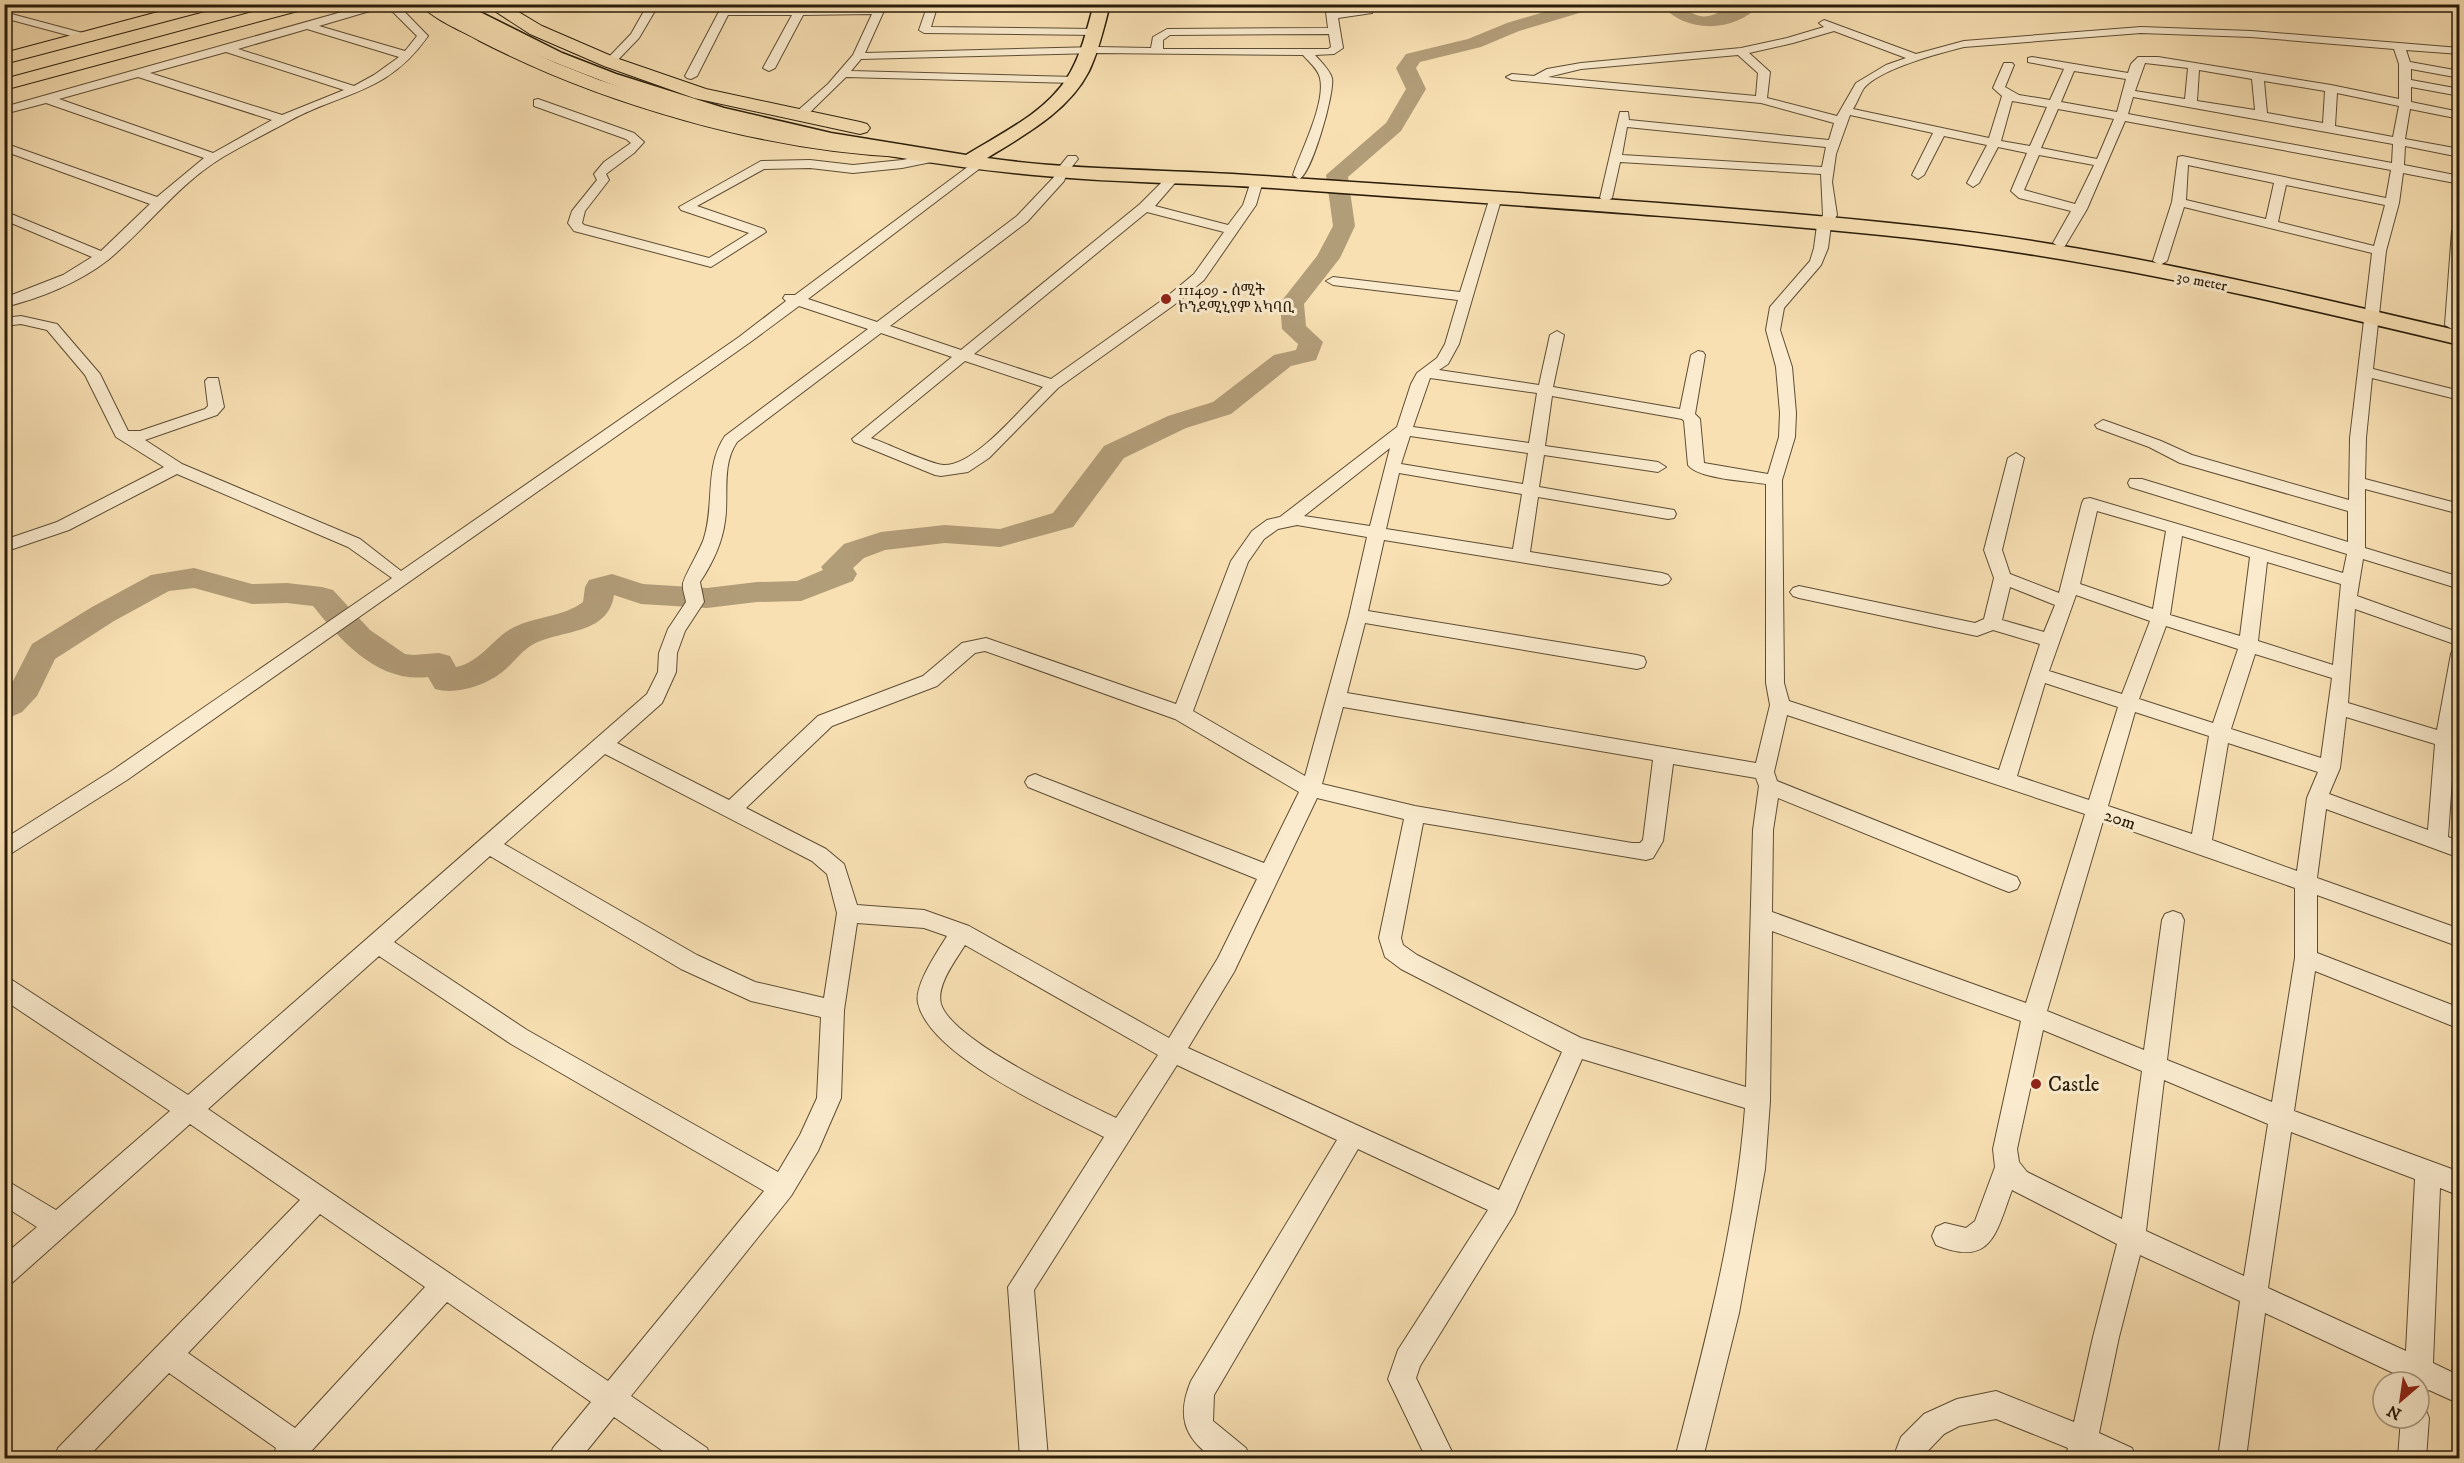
<svg xmlns="http://www.w3.org/2000/svg" width="2464" height="1463" viewBox="0 0 2464 1463" font-family="'IM FELL DW Pica','Noto Serif Ethiopic',serif">
<style>
.lines{fill:none;stroke-linecap:round;stroke-linejoin:round}
.stream{stroke:#7c694c;stroke-width:3}
.river{fill:#b29d79;fill-rule:evenodd}
.minor-casing{stroke:#5e4d34;stroke-width:2}
.primary-casing{stroke:#2a1c09;stroke-width:3}
.trunk-casing{stroke:#2a1c09;stroke-width:2}
.minor{fill:#faebce;fill-rule:evenodd}
.primary{fill:#f8e0b3;fill-rule:evenodd}
.trunk{fill:#f8e0b3;fill-rule:evenodd}
.poi-dot{fill:#8f2418;stroke:#faebce;stroke-width:2}
.labels{text-anchor:middle;stroke-width:6;stroke-linejoin:round;paint-order:stroke}
.far-street-label{font-size:15px;fill:#2a1c09;stroke:#faebce}
.far-poi-label{font-size:15px;fill:#2a1c09;stroke:#faebce;text-anchor:start}
.street-label{font-size:18px;fill:#2a1c09;stroke:#faebce}
.near-poi-label{font-size:21px;fill:#2a1c09;stroke:#faebce;text-anchor:start}
</style>
<rect width="100%" height="100%" fill="#f8e0b3"/>
<filter id="stains"><feTurbulence type="fractalNoise" baseFrequency=".00333" numOctaves="4"/><feColorMatrix values="0 0 0 0 .2 0 0 0 0 .09 0 0 0 0 .02 0 0 0 .5 -.17"/></filter>
<radialGradient id="worn" r=".72"><stop offset=".6" stop-color="#630" stop-opacity="0"/><stop offset="1" stop-color="#630" stop-opacity=".3"/></radialGradient>
<g class="lines">
<path class="stream" d="M2432,4L2460,11"/>
<path class="river" d="M1571,4H1599L1596,8L1519,31L1481,47L1420,62L1416,68L1426,89L1401,131L1348,177L1355,226L1340,258L1304,304L1306,326L1323,342L1316,360L1291,366L1231,414L1186,428L1124,458L1073,527L1000,547L945,543L885,550L864,558L853,568L857,574L853,581L801,601L757,602L707,608L641,604L614,595C608,636 560,629 532,645C520,652 512,665 501,673C484,686 455,695 435,689L428,677C378,683 342,642 313,606L287,603L252,604L194,588L169,591L114,621L55,659L37,696L22,712L4,720V690L13,681L32,644L92,607L151,575L194,568L252,584L287,583L322,587L333,590L370,630L405,654L413,655L439,653L450,656L456,667C480,662 490,642 509,630C532,616 562,618 583,602L585,587L589,580L612,574L643,584L707,588L757,582L797,581L823,570L821,567L844,544L881,532L945,525L1000,529L1053,513L1104,446L1168,416L1213,402L1274,355L1296,350L1298,344L1282,329L1280,303L1317,256L1333,226L1326,175L1386,123L1406,89L1396,68L1406,54L1468,39L1507,23Z
M1661,4H1681C1707,30 1717,8 1740,4C1746,4 1753,4 1760,4C1736,33 1684,34 1661,4Z"/>
<defs>
<path id="minor" d="M370,4L398,5L428,36C388,93 346,91 291,120C269,132 245,144 223,157C177,185 148,227 108,260C80,282 39,299 4,307V298L63,275L92,257L4,220V211L101,251L150,204L4,151V143L157,197L204,158L46,103L4,114V107ZM380,8L391,10L417,36L405,51L319,26ZM307,29L399,57L374,75L354,86L238,49ZM226,52L344,90L282,115L150,73ZM138,77L272,120L213,153L59,99Z
M648,4H659L639,38L614,64H606V60L631,34Z
M723,4H734L732,9L795,8L797,4H808L806,8H875L876,4H887L865,53L1097,47L1151,48L1153,37L1167,29L1328,28L1325,4H1335L1336,11L1376,4L1372,13L1338,18L1343,48L1334,54L1315,55C1321,62 1329,69 1332,78C1335,93 1311,176 1299,179L1293,175C1301,151 1326,103 1320,78C1318,69 1309,62 1303,55L1097,53L861,59L851,71L1075,77L1081,80L1075,83L846,77L803,119H795V113L828,84L853,55L872,14L803,15L775,68L769,71L763,68L792,15H728L697,76L691,79L687,78L685,76ZM1329,34L1331,47L1328,49H1163V40L1170,35Z
M928,4H938L931,27L1095,29L1100,32L1095,35L924,33L919,30Z
M984,4L994,5L1059,4L1042,11H988L983,8Z
M2449,4H2460V8H2452Z
M4,12L90,35L91,37L86,40L4,18Z
M1824,20L1916,54L1964,41L2141,27L2251,31L2460,48V54L2406,50L2410,62L2460,71V78L2411,69V80L2460,89V96L2411,87V102L2460,112V119L2410,109L2405,139L2460,149V157L2405,146L2404,165L2460,176V184L2403,173L2399,203L2386,251L2373,369L2460,391V400L2372,378L2366,438L2365,479L2460,504V514L2365,489V548L2460,577V589L2363,559L2357,596L2460,633V646L2355,609L2348,703L2437,730L2451,654L2453,649L2460,648V712L2455,736L2460,737V752L2454,751L2448,837L2460,841V858L2326,809L2317,878L2460,929V947L2317,895V953L2460,1008V1029L2315,971L2294,1111L2460,1172V1196L2440,1188L2433,1363L2460,1376V1404L2429,1390L2419,1395V1382H2404V1378L2265,1313L2246,1458H2218L2240,1301L2140,1255L2119,1337L2099,1433L2132,1448L2136,1458H2066L2068,1448L1996,1419L1959,1426L1944,1434L1921,1458H1893L1901,1437L1924,1414L1957,1399L1996,1391L2074,1422L2093,1337L2117,1244L2012,1190C1996,1233 1992,1268 1936,1245L1932,1236L1936,1227L1945,1223L1966,1228L1975,1221L1995,1167L1993,1149L2021,1021L1772,931L1770,1101L1765,1169L1739,1313L1703,1458H1675C1705,1343 1736,1227 1745,1108L1582,1059L1514,1214L1420,1366L1416,1378L1455,1458H1426L1388,1379L1398,1350L1488,1210L1358,1149L1214,1395L1213,1421L1246,1448L1250,1458H1213C1183,1437 1177,1415 1191,1381L1337,1140L1177,1065L1034,1290L1048,1458H1020L1008,1287L1104,1137C1057,1112 930,1057 918,1003C914,985 938,951 947,936L924,928L857,923L844,1010L841,1098L818,1151L791,1196L631,1396L707,1448L711,1458H673L614,1417L581,1458H549L553,1448L591,1402L447,1302L305,1458H272L276,1448L169,1373L87,1458H54L58,1448L300,1200L190,1124L13,1282L4,1286V1255L37,1227L4,1206V1179L56,1210L170,1111L4,1000V977L12,980L188,1095L647,694L658,672L659,653L668,629L686,602C685,596 682,589 683,584C683,578 701,549 704,538C715,504 704,467 725,436L868,329L799,306L749,343L127,780L4,858V839L113,770L392,578L348,547L177,474L69,530L4,552V540L57,522L164,467L116,437L85,375L47,330L21,324L4,326V318L21,316L57,324L100,374L128,431H140L205,409L208,406L205,381L208,378H218L224,407L217,415L145,440L182,464L360,539L401,571L739,337L786,301L783,298L785,295H795L977,160H985L987,163L808,299L877,322L1017,216L1054,177L1055,172L1068,156H1076L1078,159L1067,173L1064,181L1027,222L890,326L961,350L1140,204L1171,173H1179L1181,176L1155,206L1228,225L1243,205L1252,178H1262L1263,181L1256,205L1204,280L1174,305L1058,388L989,458L968,472L941,476L935,475L854,442L852,439L952,357L881,333L737,442C721,465 729,496 725,521C722,544 712,564 700,582L704,602L685,631L677,653L676,672L662,703L617,743L729,800L818,716L923,676L962,643L986,638L1176,704L1231,561L1252,531L1267,520L1280,517L1397,427L1411,384L1417,373L1437,358L1445,344L1458,300L1333,285L1326,281L1333,277L1460,292L1490,197L1495,196L1501,200L1459,344L1448,364L1439,370L1539,385L1550,335L1557,331L1564,335L1553,387L1680,409L1691,355L1698,351L1703,352L1705,355L1695,414L1700,419L1704,463L1768,474L1779,437L1780,413L1776,367L1766,330L1770,307L1810,261L1814,248L1817,225L1823,215L1821,174L1620,162L1612,198L1606,202L1600,198L1620,112H1628L1629,120L1829,140L1834,123L1761,103L1512,80L1506,77L1512,74L1534,76L1547,69L1581,63L1741,48L1787,38L1824,27L1819,23ZM1834,31L1906,58L1886,65L1856,83L1837,116L1767,98L1770,72L1749,53L1793,43ZM2141,33L2251,37L2394,49L2399,64V99L2331,85L2158,57H2138L2131,64L2128,73L2032,57L2028,58V62L2064,69L2050,100L2019,95L2005,87L2014,65L2012,63H2004L1993,88L2002,96L1989,138L1853,109C1857,103 1860,94 1864,88C1880,69 1940,53 1964,47ZM1738,55L1758,73L1756,96L1548,77L1581,69ZM2145,63L2188,68L2185,99L2135,91ZM2199,70L2252,79L2255,110L2197,101ZM2074,71L2126,79L2117,112L2061,102ZM2264,81L2325,91L2323,123L2267,113ZM2337,93L2399,106L2393,137L2335,126ZM2133,97L2393,144L2392,163L2128,114ZM2012,101L2047,107L2030,146L2001,141ZM2058,109L2114,119L2097,159L2041,148ZM1850,115L1933,133L1912,175L1918,179L1924,175L1944,136L1987,145L1967,183L1973,187L1979,183L1998,147L2027,153L2011,191L2019,198L2071,211L2053,243L2060,247L2065,246L2087,209L2125,121L2391,170L2386,198L2182,156L2178,157L2172,202L2153,261L2160,265L2167,261L2184,207L2372,253L2350,438L2349,500L2192,455L2161,441L2109,422L2103,420L2095,425L2097,428L2149,447L2180,463L2348,511V542L2142,479H2130L2128,483L2130,487L2347,554L2343,573L2090,498L2084,499L2082,503L2059,593L2010,574L2002,550L2024,458L2016,453L2008,458L1984,550L1994,578L1984,619L1975,623L1799,586L1793,588L1790,592L1793,596L1799,598L1977,636L1993,630L2040,644L1999,770L1789,701L1784,683L1782,480L1795,437L1796,413L1792,367L1780,330L1784,308L1821,265L1828,248L1831,225L1837,215L1832,182L1836,154ZM1627,127L1826,147L1822,167L1622,155ZM2039,155L2094,165L2075,204L2024,190ZM2188,165L2274,183L2266,219L2186,200ZM2286,185L2385,205L2374,246L2278,222ZM1147,212L1224,232L1194,274L1164,299L1051,379L974,354ZM965,361L1043,387C1021,408 975,466 944,465C932,465 886,443 871,438ZM1430,378L1537,393L1529,443L1413,427ZM1552,396L1682,419L1684,421L1688,465C1698,479 1748,481 1766,484V683L1770,705L1756,763L1347,693L1365,623L1637,669L1644,667L1646,662L1644,657L1637,655L1368,611L1384,540L1662,585L1668,583L1671,579L1668,575L1662,573L1530,552L1538,497L1668,519L1674,518L1676,514L1674,510L1668,509L1539,487L1544,455L1658,472L1666,467L1658,462L1545,446ZM1410,436L1528,453L1523,484L1401,464ZM1390,448L1370,526L1304,516ZM1399,473L1522,494L1513,549L1386,529ZM2097,511L2166,531L2153,609L2080,584ZM1297,525L1367,537L1349,616L1305,776L1193,711L1248,562L1264,539L1278,529ZM2182,536L2250,557L2240,636L2170,615ZM2267,562L2341,584L2333,665L2258,641ZM2010,587L2055,605L2044,632L2002,620ZM2076,595L2150,621L2122,694L2049,671ZM2166,626L2238,649L2213,723L2139,699ZM985,651L1175,719L1299,792L1264,863L1042,777L1035,774L1028,777L1025,782L1028,787L1257,879L1218,958L1169,1038L969,926L924,910L857,905L844,864L826,849L746,808L832,726L937,686L975,653ZM2255,654L2332,678L2321,758L2231,729ZM2045,683L2118,707L2089,800L2017,776ZM1343,707L1653,760L1643,840L1640,843H1632L1415,806L1322,784ZM2135,712L2209,736L2192,834L2108,806ZM1787,715L2085,814L2026,1003L1772,912L1773,830L1778,798L2001,889L2009,892L2017,889L2020,883L2017,877L1777,781L1774,772ZM2346,717L2435,744L2428,830L2329,794L2340,768ZM2228,743L2318,772L2307,798L2297,871L2212,840ZM605,754L812,861L827,874L837,913L824,998L755,982L697,955L504,844ZM1673,764L1756,778L1759,786L1753,830L1746,1087L1581,1038L1417,955L1403,945L1401,938L1423,823L1646,860L1653,858L1663,841ZM1317,798L1404,819L1379,938L1385,957L1401,969L1562,1052L1499,1190L1188,1048L1234,972ZM2103,821L2295,888V958L2272,1102L2167,1060L2184,920L2181,914L2173,911L2165,914L2162,920L2144,1050L2047,1011ZM490,856L681,969L751,1001L821,1017L817,1098L800,1135L778,1172L527,1030L394,942ZM965,945L1158,1055L1116,1118C1080,1100 952,1041 941,1004C936,985 956,960 965,945ZM379,956L511,1044L764,1191L608,1381L208,1109ZM2043,1030L2142,1071L2122,1219L2027,1172L2019,1162L2017,1149ZM2164,1080L2268,1124L2244,1276L2146,1231ZM2291,1132L2415,1179L2406,1351L2268,1288ZM320,1214L425,1287L295,1428L188,1353Z
M538,99L634,133L644,142L634,153L606,174L609,180L585,211L582,223L584,225L709,258L749,233L681,210L679,207L761,161L810,160L853,165L902,160L937,153L943,157L941,160L902,168L853,173L810,168L764,169L697,206L764,229L766,232L711,267L574,231L568,223L572,211L597,180L594,174L604,162L631,143L626,139L534,106V100Z
M2459,227V325L2452,329L2445,325L2452,231Z
M2419,1406L2425,1408L2429,1418L2426,1458H2398L2401,1418H2419Z"/>
<path id="primary" d="M443,4H464L562,53L616,74L724,108L831,133L966,155C1000,134 1045,113 1067,78C1081,56 1087,29 1094,4H1110C1104,27 1099,50 1089,71C1068,112 1024,135 987,158C1078,171 1171,169 1263,176C1481,191 1700,203 1918,226C2101,245 2280,289 2460,331V345C2268,299 2077,254 1881,235C1678,215 1475,203 1272,188C1196,183 1120,183 1045,176C895,163 722,129 582,73C536,55 482,35 443,4Z"/>
<path id="trunk" d="M188,4H218L216,8L4,64V53Z
M282,4H311L309,8L4,90V79Z
M420,4H441L514,44L556,63L599,80L686,108L818,136L903,145L910,147L913,151L910,155L903,157C764,151 601,104 478,40C462,31 431,18 420,4Z
M484,4H505L542,26L616,58L706,89L860,122L867,124L870,128L867,132L860,134L694,98L604,66L530,34Z"/>
</defs>
<use href="#minor" class="minor-casing"/>
<use href="#primary" class="primary-casing"/>
<use href="#trunk" class="trunk-casing"/>
<use href="#minor" class="minor"/>
<use href="#primary" class="primary"/>
<use href="#trunk" class="trunk"/>
</g>
<g class="poi-dot">
<circle cx="1166" cy="299" r="6"/>
<circle cx="2036" cy="1084" r="6"/>
</g>
<g class="labels">
<g class="far-street-label">
<text transform="translate(2202 281) rotate(11)" y="5">30 meter</text>
</g>
<g class="far-poi-label">
<text x="1178" y="295">111409 - ሰሚት<tspan x="1178" dy="17">ኮንዶሚኒየም አካባቢ</tspan></text>
</g>
<g class="street-label">
<text transform="translate(2120 819) rotate(18)" y="6">20m</text>
</g>
<g class="near-poi-label">
<text x="2048" y="1091">Castle</text>
</g>
</g>
<rect width="2464" height="1463" fill="none" stroke="#f8e0b3" stroke-width="24"/>
<rect x="6" y="6" width="2452" height="1451" fill="none" stroke="#2a1c09" stroke-width="3"/>
<rect x="12" y="12" width="2440" height="1439" fill="none" stroke="#2a1c09" stroke-width="1.5"/>
<g transform="translate(2401 1400) rotate(209)"><circle r="28" fill="#faebce" stroke="#a7987f" stroke-width="1.5"/>
<path d="M0-4.5L10 22L0 15L-10 22Z" fill="#8f2418"/>
<text y="-9" font-size="16" font-weight="bold" text-anchor="middle" fill="#2a1c09">N</text>
</g>
<rect width="100%" height="100%" filter="url(#stains)"/>
<rect width="100%" height="100%" fill="url(#worn)"/>
</svg>
